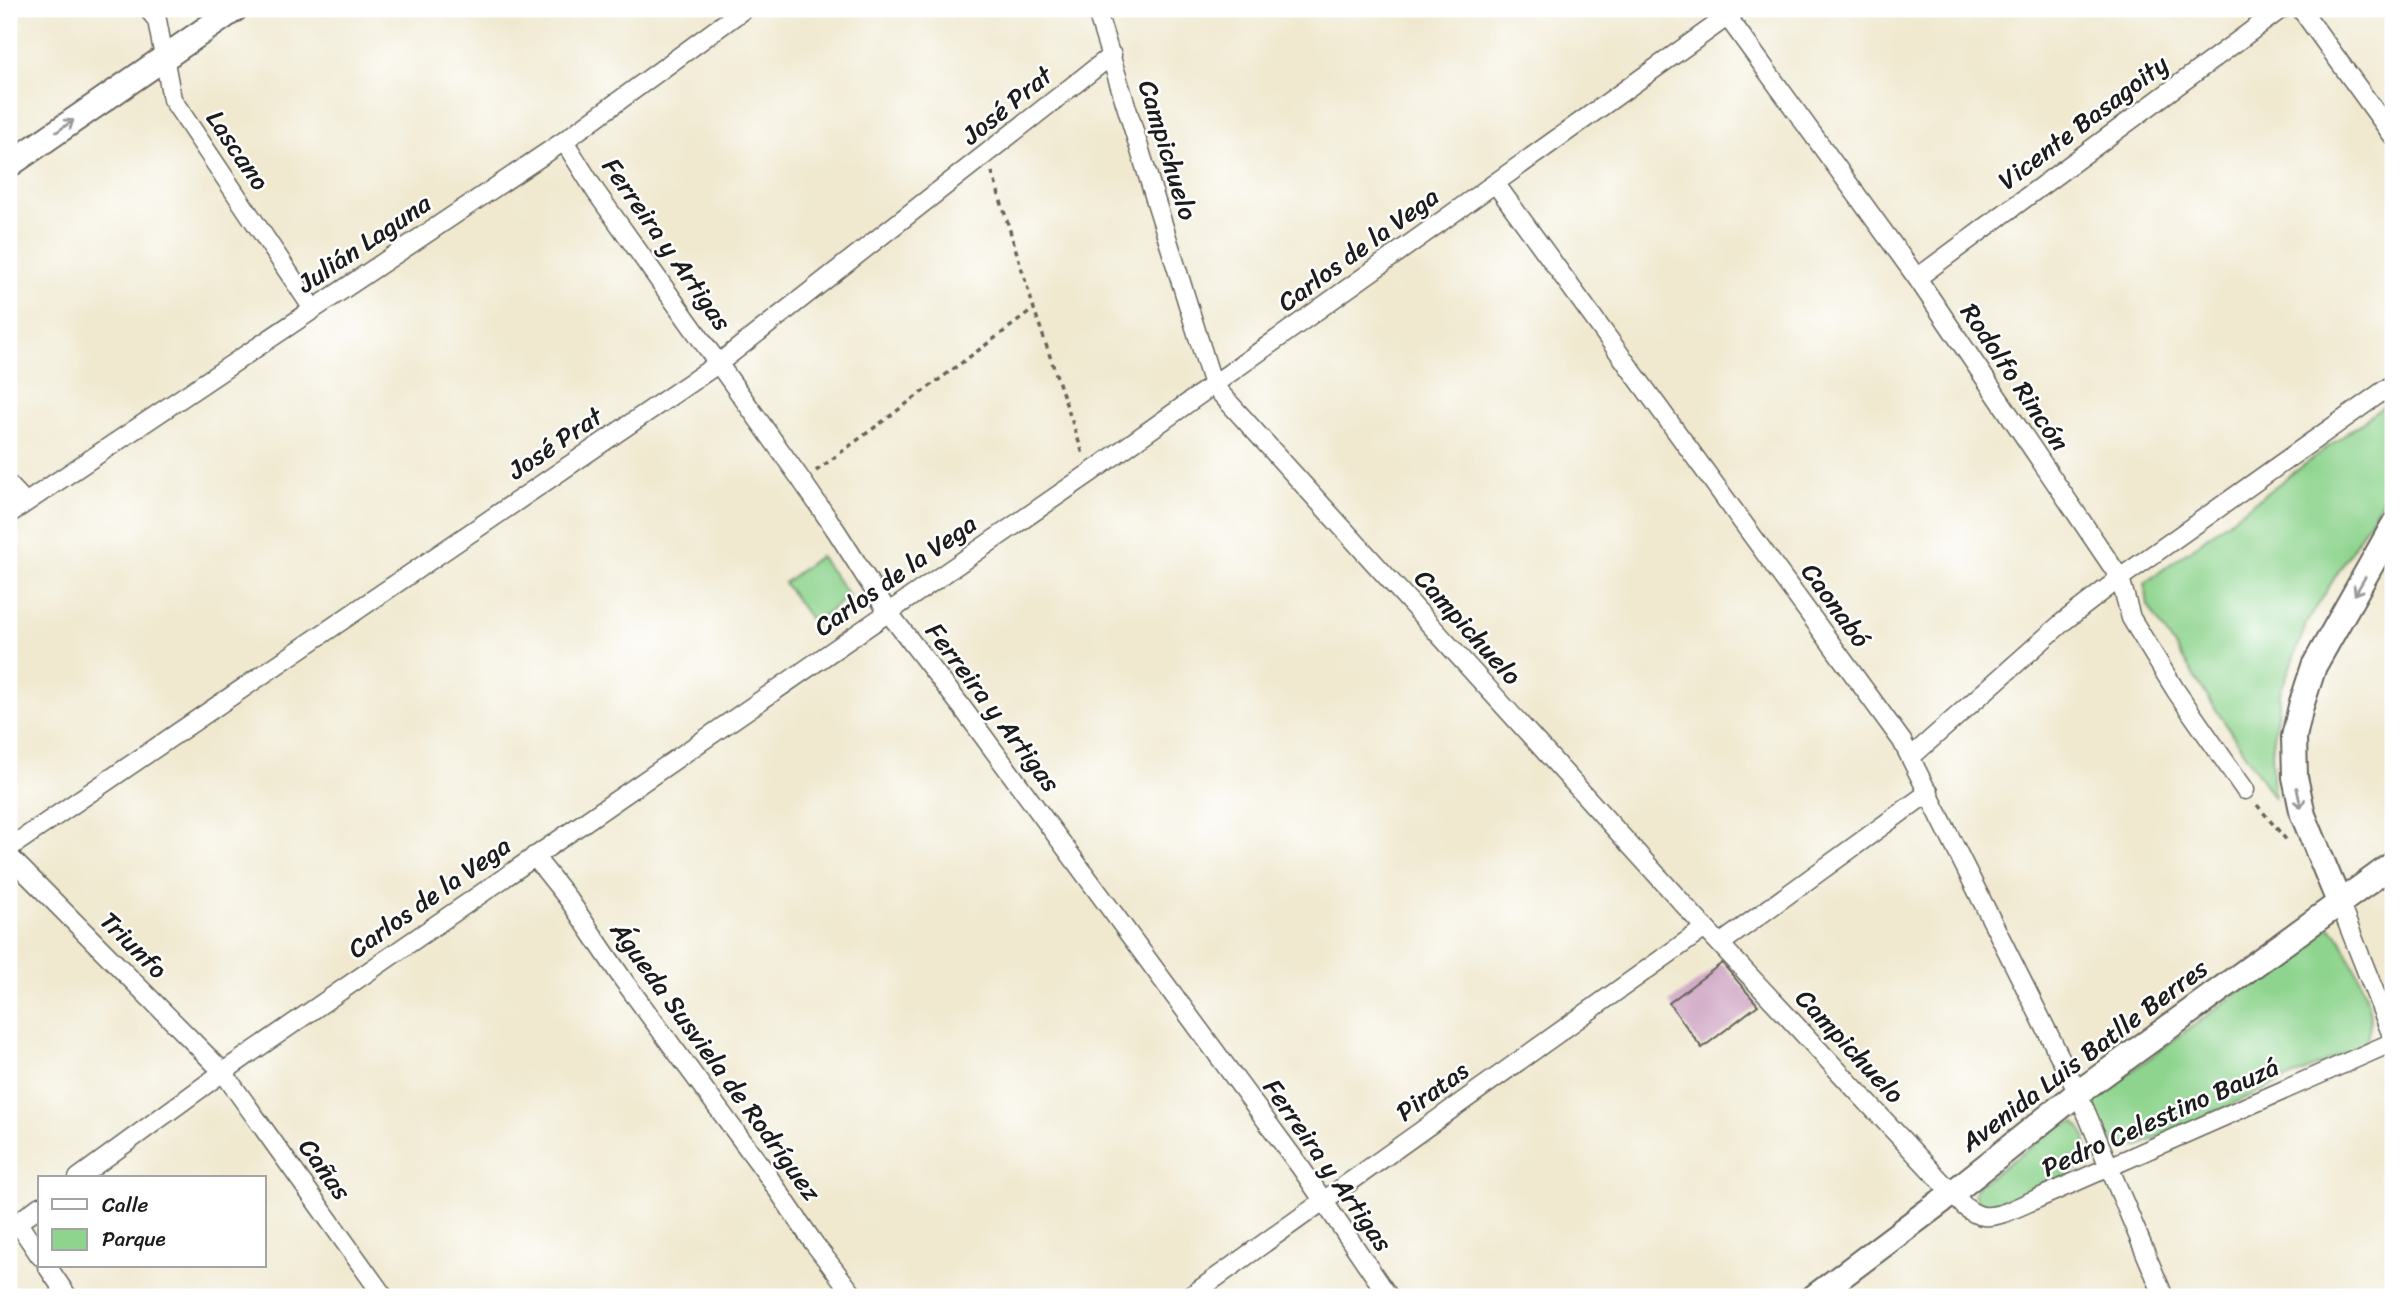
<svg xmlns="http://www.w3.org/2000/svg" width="2402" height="1306" viewBox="0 0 2402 1306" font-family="Sriracha,sans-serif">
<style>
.green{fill:#8ed48e;stroke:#557855;stroke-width:2}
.building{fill:#cfa5c3}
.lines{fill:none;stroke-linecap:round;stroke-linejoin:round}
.street-casing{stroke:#66645b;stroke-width:21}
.secondary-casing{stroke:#66645b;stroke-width:28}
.path{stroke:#66645b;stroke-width:3.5;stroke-dasharray:5 5;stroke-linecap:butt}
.street{stroke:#fff;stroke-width:18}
.secondary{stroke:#fff;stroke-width:24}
.oneway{stroke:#999}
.labels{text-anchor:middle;stroke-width:5;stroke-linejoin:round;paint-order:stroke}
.street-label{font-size:26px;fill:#1c1c1c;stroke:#fff}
</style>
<rect width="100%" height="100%" fill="#fff"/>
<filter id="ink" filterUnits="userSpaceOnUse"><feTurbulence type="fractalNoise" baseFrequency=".0143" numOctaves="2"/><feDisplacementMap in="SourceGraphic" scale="14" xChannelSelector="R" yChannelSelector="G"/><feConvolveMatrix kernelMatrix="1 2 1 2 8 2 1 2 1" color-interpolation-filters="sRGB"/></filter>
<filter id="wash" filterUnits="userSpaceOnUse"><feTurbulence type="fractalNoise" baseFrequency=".00686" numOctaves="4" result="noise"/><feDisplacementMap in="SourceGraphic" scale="28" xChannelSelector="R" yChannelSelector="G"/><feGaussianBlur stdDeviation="1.57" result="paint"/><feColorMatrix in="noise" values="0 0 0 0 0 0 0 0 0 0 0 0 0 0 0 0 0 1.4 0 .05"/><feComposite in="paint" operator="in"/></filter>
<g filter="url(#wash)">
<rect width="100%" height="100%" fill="#f0e9d0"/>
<path class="green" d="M2393,399V482L2307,623L2280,693L2272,752L2274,798L2148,606L2145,583Z
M820,556L849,596L813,623L784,583Z
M2329,927L2338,934C2352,964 2384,1014 2363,1045L2139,1146C2108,1150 2101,1132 2092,1108L2102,1093L2319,933Z
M2075,1122C2082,1128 2086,1135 2086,1145C2085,1176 2053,1184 2029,1194C2017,1199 2001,1210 1988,1207C1979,1206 1977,1200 1974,1193L1977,1186L2060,1126Z"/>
<g id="blocks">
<path class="building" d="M1722,963L1758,1005L1702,1048L1669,1003Z"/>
</g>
</g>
<g filter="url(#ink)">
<use href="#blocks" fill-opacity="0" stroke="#66645b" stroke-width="2"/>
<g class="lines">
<defs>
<path id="street" d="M148,9L157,20L172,99L313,309
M1096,9L1213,385L1705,928L1965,1207C1980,1219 1989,1218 2007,1212L2393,1042
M1718,9L1727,16L1917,278L2120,578L2131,618L2176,691L2245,790
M2301,9L2393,136
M564,141L596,192L802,481L837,532L888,612L961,706L1301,1168L1389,1297
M1495,183L1902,741L2078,1093L2164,1297
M1917,278L2281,9
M9,485L25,502
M9,514L564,141L744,9
M1911,757L2063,622L2120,578L2393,384
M9,848L719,363L1112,55
M9,856L223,1072L384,1297
M534,856L569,900L624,981L766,1173L813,1242L855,1297
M2339,902L2393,1038
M1720,944L1929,792
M78,1178L223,1072L1090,473L1738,9
M18,1223L40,1256
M9,1229L40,1206
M47,1266L68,1297
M1189,1297L1705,928"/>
<path id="secondary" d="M9,165L235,9
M2339,902L2303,815L2295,777L2294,737L2301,706L2314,666L2393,526
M1814,1297L1951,1194L2078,1093L2393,864"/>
</defs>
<use href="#street" class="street-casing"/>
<use href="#secondary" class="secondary-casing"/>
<path class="path" d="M992,172L1034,309L1083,454
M816,471L1034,309
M2257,805L2288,842"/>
<use href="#street" class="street"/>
<use href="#secondary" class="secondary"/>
</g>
<defs><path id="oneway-shaft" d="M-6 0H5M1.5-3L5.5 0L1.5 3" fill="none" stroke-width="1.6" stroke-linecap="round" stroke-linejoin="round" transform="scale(1.75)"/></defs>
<g class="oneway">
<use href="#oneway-shaft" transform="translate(65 126) rotate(-35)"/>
<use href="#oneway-shaft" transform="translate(2360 586) rotate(120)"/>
<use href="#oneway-shaft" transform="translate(2299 798) rotate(78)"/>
</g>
</g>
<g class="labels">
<g class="street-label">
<text transform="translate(1007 105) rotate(-39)" y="9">José Prat</text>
<text transform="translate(2083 122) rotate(-37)" y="9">Vicente Basagoity</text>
<text transform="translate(238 150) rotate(56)" y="9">Lascano</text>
<text transform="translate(1168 150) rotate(73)" y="9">Campichuelo</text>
<text transform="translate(364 243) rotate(-34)" y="9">Julián Laguna</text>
<text transform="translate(667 244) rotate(55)" y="9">Ferreira y Artigas</text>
<text transform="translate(1358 249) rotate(-36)" y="9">Carlos de la Vega</text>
<text transform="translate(2015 377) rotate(56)" y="9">Rodolfo Rincón</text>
<text transform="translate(555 443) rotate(-34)" y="9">José Prat</text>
<text transform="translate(895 575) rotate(-35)" y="9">Carlos de la Vega</text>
<text transform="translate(1836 605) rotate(54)" y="9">Caonabó</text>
<text transform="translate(1468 627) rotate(48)" y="9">Campichuelo</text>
<text transform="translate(993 707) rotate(53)" y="9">Ferreira y Artigas</text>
<text transform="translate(429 897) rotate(-35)" y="9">Carlos de la Vega</text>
<text transform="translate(134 945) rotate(45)" y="9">Triunfo</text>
<text transform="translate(1850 1046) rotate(47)" y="9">Campichuelo</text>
<text transform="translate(2084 1055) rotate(-37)" y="9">Avenida Luis Batlle Berres</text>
<text transform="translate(716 1061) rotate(54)" y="9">Águeda Susviela de Rodríguez</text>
<text transform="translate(1432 1091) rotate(-36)" y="9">Piratas</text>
<text transform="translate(2160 1117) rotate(-24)" y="9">Pedro Celestino Bauzá</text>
<text transform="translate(1328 1165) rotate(55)" y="9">Ferreira y Artigas</text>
<text transform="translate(325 1169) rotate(54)" y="9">Cañas</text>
</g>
</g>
<rect width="2402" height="1306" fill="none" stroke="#fff" stroke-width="35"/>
<rect x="38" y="1176" width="228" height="91" fill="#ffffff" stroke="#a4a4a4" stroke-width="2"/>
<rect x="52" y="1199" width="35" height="10" fill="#ffffff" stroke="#a4a4a4" stroke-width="2"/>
<text x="102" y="1212" font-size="21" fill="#1c1c1c">Calle</text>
<rect x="52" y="1229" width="35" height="21" fill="#8ed48e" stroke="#a4a4a4" stroke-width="2"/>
<text x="102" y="1246" font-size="21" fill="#1c1c1c">Parque</text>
</svg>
